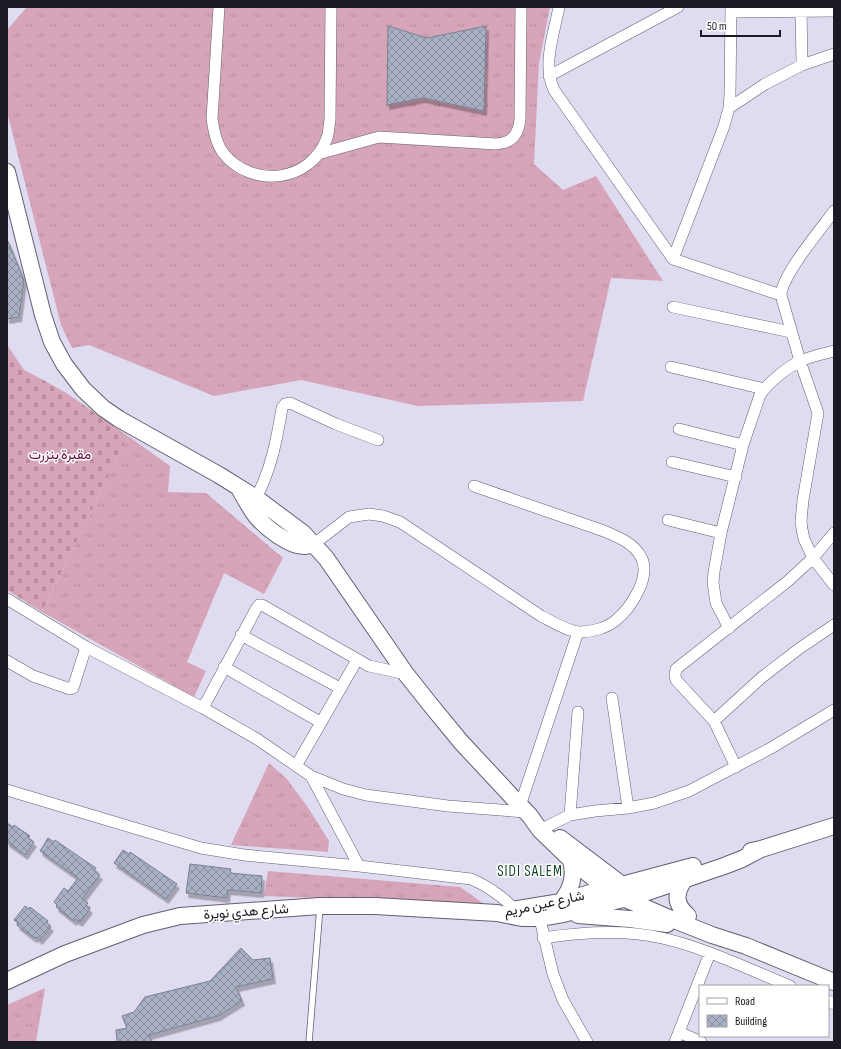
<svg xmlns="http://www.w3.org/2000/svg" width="841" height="1049" viewBox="0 0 841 1049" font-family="'Sofia Sans Condensed',Vazirmatn,sans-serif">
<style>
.grass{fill:url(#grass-tufts)}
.cemetery{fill:url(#cemetery-stones)}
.building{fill:url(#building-cross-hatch);stroke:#788092;filter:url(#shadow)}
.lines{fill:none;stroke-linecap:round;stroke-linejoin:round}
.lane-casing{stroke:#635f71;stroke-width:7}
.street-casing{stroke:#635f71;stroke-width:12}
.secondary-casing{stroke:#635f71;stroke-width:18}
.lane{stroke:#fff;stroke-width:5.5}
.street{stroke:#fff;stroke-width:11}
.secondary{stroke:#fff;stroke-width:16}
.labels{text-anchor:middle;stroke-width:3;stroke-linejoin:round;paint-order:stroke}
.park-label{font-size:14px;fill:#6a0e41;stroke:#fff}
.street-label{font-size:14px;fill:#1c1a22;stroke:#fff}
.neighbourhood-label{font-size:15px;letter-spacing:1px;fill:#164826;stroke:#fff}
</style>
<defs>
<pattern id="grass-tufts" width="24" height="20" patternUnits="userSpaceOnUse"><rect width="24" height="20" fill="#d7a5b9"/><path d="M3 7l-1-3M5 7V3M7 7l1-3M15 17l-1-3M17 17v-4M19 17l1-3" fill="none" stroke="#b88d9f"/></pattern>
<pattern id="cemetery-stones" width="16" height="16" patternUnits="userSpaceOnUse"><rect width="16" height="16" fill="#d7a5b9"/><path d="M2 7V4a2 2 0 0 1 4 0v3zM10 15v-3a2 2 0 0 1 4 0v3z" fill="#b88d9f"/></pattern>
<pattern id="building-cross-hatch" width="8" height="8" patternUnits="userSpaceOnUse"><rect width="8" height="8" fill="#a8b0c3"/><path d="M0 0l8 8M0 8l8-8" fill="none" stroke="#888e9e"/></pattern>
<filter id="shadow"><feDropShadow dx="2.5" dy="4.5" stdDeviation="0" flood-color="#0004"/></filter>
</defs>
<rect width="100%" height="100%" fill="#dfdbf0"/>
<path class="grass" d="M27,7H550L539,63L534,164L563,190L596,176L663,281L611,278L583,401L418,406L301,380L214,396L89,345L72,348L61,325L7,112V30Z
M128,436L170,466L168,492L206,493L283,558L264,594L224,573L187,662L206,671L194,697L42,612Z
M269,763L286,778L307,806L329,841L328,852L231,845Z
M268,871L460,887L484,904L264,896Z
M45,988L36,1042H7V1005Z"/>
<path class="cemetery" d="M7,345L24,370L47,382L68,394L128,436L42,612L7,590Z"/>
<path class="building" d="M388,26L427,38L486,26L484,111L423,98L387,105Z
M7,239L24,280L19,317L7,319Z
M7,823L13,827L14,825L30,836L28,838L34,842L25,855L7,842Z
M48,838L54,842L55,840L81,858L96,868L94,871L100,875L82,899L88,903L86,905L90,909L80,922L75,919L74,921L56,907L57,905L54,902L64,888L68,891L78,878L40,851Z
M123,850L129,854L130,852L177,884L166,899L114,863Z
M190,864L231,869L230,873L262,876L261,893L228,890L227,898L186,893Z
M25,906L29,909L30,907L48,921L47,923L51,927L40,940L36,937L34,938L17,925L18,923L14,920Z
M241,948L253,960L270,958L273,979L236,987L242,1001L218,1016L149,1035L152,1042H117L116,1030L127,1028L122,1016L134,1012L145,997L210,981Z"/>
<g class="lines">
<defs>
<path id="lane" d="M309,1042L320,907"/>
<path id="street" d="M219,7L212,119C214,131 216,144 224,154C253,189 311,182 327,138C329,132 329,125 330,120L331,7
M559,7C554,34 542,64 554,90L673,259L781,295
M801,7L802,65
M731,12L834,11
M549,76L678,7
M729,108L765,84L802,65L834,54
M318,154L379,137L496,144C512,143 518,135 520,120L521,7
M834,211C821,229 782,275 781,295L800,361L818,413L803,500L801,521L802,529L804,539L813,558L834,585
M673,259L724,126L729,108L730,95L731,7
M673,307L791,332
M671,367L764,389
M679,429L743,445
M672,462L736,477
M256,498C271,470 277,439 282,408L285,404L290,403L336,424L378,440
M668,520L721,533
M314,544L349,517L369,514L383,516L400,522L541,616C551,621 569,632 580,632C592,632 606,628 615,621C630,609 652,577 641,557C634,543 618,537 604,531L474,486
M7,599L86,647L203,708L257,739L311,776L343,789L366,795L448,806L526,812
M729,628L716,603L713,582L714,572L721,533L743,445L760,395C767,384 788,366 801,361C811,356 823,354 834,351
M241,635L340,688
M7,661L33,676L70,689L73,688L74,685L86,647
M224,667L320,722
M612,698L628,808
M203,708L256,609L259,605H262L369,666L406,674
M714,721L761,678L800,648L834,625
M296,766L357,660
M736,767L714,721L676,680L675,675L676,669L788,581L813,558L834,533
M311,776L359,866
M7,790L201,848L244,855L359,866L471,879C488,886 506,899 518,913
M520,806L578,632
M570,815L578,712
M540,830L570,815L595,811L628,808L654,803L689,791L771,748L834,710
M538,911L553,974L563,1000L587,1042
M543,938C582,932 623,929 662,938C706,948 748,969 790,986
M828,1001L834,1004
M679,1032L701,1042
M675,1042L710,953"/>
<path id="secondary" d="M7,172L43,315L52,342L64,364L83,389L103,408L119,419L219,475L256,498L303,533L326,558L406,674L429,703L461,742L530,816L540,830L571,860L606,888L623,898L669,918L712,935L746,946L834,982
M240,490C245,499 250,508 256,516C265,527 290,547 305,546C308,546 311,545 314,544
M560,838L626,888
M751,851L761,849L834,826
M685,879C674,894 675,904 688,916
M561,902C572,888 575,877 571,860
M512,910L561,902L606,888L622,885L693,866
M578,915L630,919L667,924
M7,981L65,954L143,925L180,916L320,906H375L497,913L522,918H539L563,914L639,895L724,866L742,859L761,849"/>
</defs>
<use href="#lane" class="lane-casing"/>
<use href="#street" class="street-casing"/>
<use href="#secondary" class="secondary-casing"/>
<use href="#lane" class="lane"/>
<use href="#street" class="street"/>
<use href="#secondary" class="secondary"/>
</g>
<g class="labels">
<g class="park-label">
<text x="60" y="459">مقبرة بنزرت</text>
</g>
<g class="street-label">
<text transform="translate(544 903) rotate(-12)" y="5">شارع عين مريم</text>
<text transform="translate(246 911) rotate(-4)" y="5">شارع هدي نويرة</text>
</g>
<g class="neighbourhood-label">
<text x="530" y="876">SIDI SALEM</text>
</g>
</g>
<rect width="841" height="1049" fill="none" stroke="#1c1a22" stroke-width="16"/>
<rect x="699" y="985" width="130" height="52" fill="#ffffff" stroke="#a4a3a7"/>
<rect x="707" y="998" width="20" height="6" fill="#ffffff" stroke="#a4a3a7"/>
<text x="735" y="1005" font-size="12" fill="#1c1a22">Road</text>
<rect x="707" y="1015" width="20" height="12" fill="url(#building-cross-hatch)" stroke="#a4a3a7"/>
<text x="735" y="1025" font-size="12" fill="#1c1a22">Building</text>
<path d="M701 30v6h79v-6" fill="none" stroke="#1c1a22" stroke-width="2"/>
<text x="707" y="30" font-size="12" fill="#1c1a22" stroke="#ffffff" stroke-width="3" paint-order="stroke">50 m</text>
</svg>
